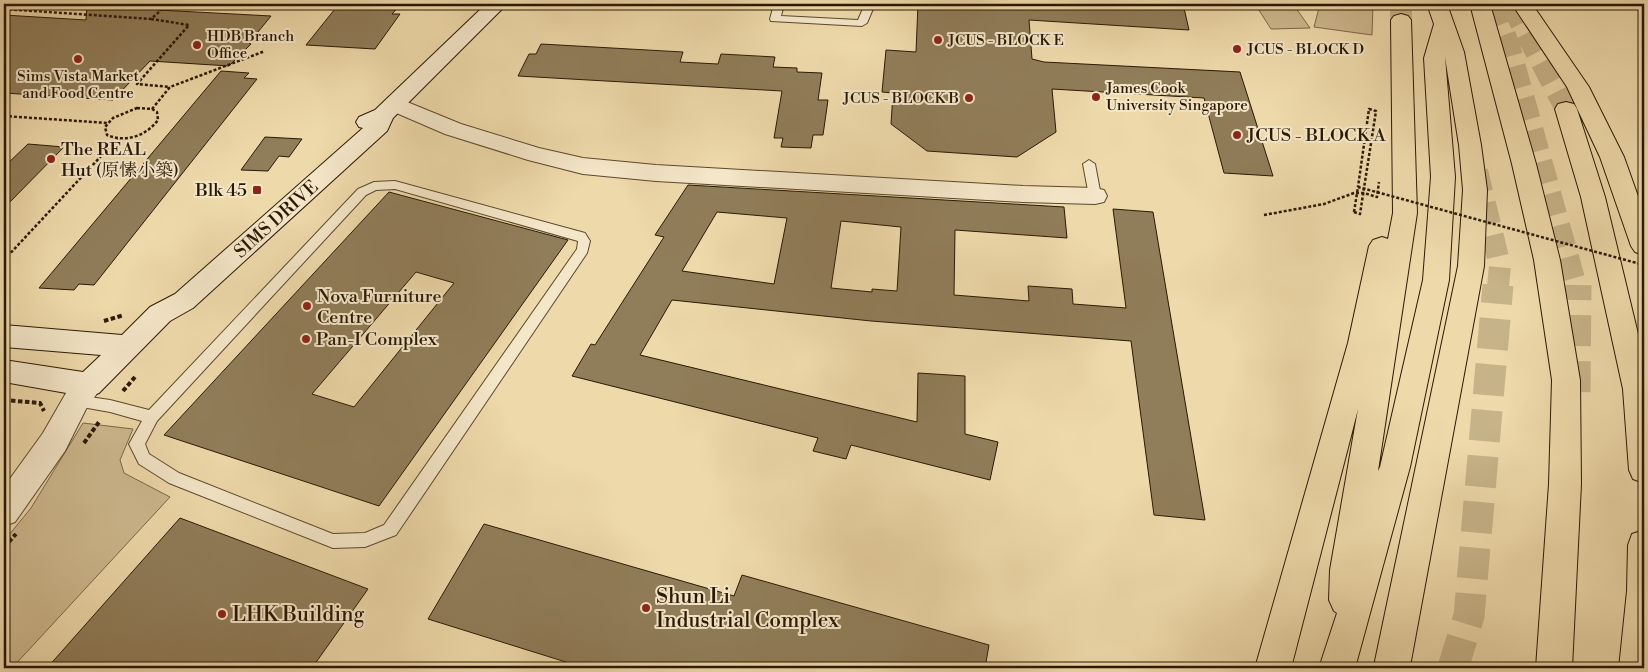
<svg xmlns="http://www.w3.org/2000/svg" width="1648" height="672" viewBox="0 0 1648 672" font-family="'Libre Bodoni','Noto Serif SC',serif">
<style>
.green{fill:#cdb88d;stroke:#7c6848}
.building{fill:#907d59;stroke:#2a1902;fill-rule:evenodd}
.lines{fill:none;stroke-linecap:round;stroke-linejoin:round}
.highway-tunnel-far1{stroke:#c7b388;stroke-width:22;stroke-dasharray:22 11;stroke-linecap:butt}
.highway-tunnel{stroke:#c7b388;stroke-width:31;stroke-dasharray:31 15;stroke-linecap:butt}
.lane-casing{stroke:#5b492c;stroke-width:2}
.street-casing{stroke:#5b492c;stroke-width:2}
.secondary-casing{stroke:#2a1902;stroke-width:2}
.highway-casing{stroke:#2a1902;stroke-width:2}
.path-far1{stroke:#2a1902;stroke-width:2.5;stroke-dasharray:3 2;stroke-linecap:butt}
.path{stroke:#2a1902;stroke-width:4;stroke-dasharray:4.5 2.5;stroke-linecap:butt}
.lane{fill:#f4e6c8;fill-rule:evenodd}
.street{fill:#f4e6c8;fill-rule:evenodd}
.secondary{fill:#f4e6c8;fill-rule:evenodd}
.highway{fill:#eed9aa;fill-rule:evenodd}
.path-bridge{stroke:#2a1902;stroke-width:2.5;stroke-dasharray:3 2;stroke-linecap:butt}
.poi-dot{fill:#8f2418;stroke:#f4e6c8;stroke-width:2}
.labels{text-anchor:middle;stroke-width:4;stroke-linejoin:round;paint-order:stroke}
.far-poi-label{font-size:15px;fill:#2a1902;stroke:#f4e6c8;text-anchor:start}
.poi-label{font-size:18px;fill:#2a1902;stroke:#f4e6c8;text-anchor:start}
.street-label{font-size:18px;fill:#2a1902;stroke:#f4e6c8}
.near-poi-label{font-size:21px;fill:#2a1902;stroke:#f4e6c8;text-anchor:start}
</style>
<rect width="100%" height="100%" fill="#eed9aa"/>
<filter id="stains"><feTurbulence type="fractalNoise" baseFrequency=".004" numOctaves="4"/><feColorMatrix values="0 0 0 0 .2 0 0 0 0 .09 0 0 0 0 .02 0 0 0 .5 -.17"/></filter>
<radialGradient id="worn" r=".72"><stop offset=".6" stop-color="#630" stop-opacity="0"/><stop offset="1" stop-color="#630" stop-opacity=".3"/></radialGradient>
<path class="green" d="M1255,4H1293L1310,28L1271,29Z
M1320,4H1373L1372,35L1314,27Z
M83,423L133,429L120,460L124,473L170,497L12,668H4V541L31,508Z"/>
<path class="building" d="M87,4H164L158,10L271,16L249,43L251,44L229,66L150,61L113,100L4,93V15L86,20Z
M339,4H401L392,14H400L375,49L306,45Z
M918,4H1103L1184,8L1189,30L1029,20L1032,59L1044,62L1240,72L1273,176L1224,173L1204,98L1052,89L1056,132L1017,157L927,151L891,124L893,93L882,92L886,50L916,52Z
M541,44L683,52L680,62L718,64L721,54L775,57L773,67L797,68V72L822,73L818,100H828L823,135H813L811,148L781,147L783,138H774L782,91L518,76L529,54H536Z
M221,71L249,73L244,78L257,79L94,285L79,284L74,290L39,288Z
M265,137L302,139L289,157L279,156L268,171L241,170Z
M28,144L64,147L4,208V167Z
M688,185L1064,207L1067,238L955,230L954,295L1029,301L1028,286L1072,289L1073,304L1126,308L1113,209L1153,212L1205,520L1154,515L1131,341L871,321L672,300L640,355L917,422L918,373L965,376V434L998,442L990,480L851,445L846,459L813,451L818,438L572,376L591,344L595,345L664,237L655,235ZM717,212L787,218L774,284L682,271ZM841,221L901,227L897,291L872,289V292L831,288Z
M389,192L568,240L379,506L164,435ZM416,272L454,283L354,407L312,394Z
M180,518L368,589L312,668H47Z
M484,524L734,596L742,575L989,645L985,668H585L428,619Z"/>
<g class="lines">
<path class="highway-tunnel-far1" d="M1401,4V20
M1493,4L1509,46L1576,286
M1511,4L1566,109
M1477,171L1500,266L1498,286"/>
<path class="highway-tunnel" d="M1575,392L1576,285
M1453,668L1469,616L1498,285"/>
<defs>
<path id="lane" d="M774,4H784L781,16L858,20L865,4H875L867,23L862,26L771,21L770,19Z
M1089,160L1095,164L1101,196L1095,200L1089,196L1083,164Z
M395,181L585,233L590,241L587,253L396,535L365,547L333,548L169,483L139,464L129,444L142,421L110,412L71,405L69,401L71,397L76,395L110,400L149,410L358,189L374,182ZM395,189L578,241L577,249L384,525L365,533L333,534L179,473L149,454L145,444L157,421L366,195L376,190Z"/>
<path id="street" d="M395,97L461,124L539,148L583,158L656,165L1023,186L1095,188L1104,190L1107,196L1104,202L1095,204L1023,202L656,181L583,174L528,160L445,134L387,109L384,104L387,99Z
M89,373L99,377L103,385L86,409L65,451L15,522L4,526V487L43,433L66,393L79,377Z"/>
<path id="secondary" d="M486,4H507L393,118L387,131L193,308L170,321L99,393L89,397L4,382V360L83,372L101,355L4,347V325L122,335L150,307L175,294L363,128L359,127L356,122L359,117L375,110Z"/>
<path id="highway" d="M1427,4H1447L1464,52L1481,145L1487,190L1484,266L1411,661L1408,668H1378L1375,661L1458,266L1463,190L1459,145L1445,57L1455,177L1449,280L1410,467L1355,668H1319L1337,613L1334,611L1329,600L1330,570L1358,409L1291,668H1255L1348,343L1369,246L1373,240L1382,237L1388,239L1393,213L1391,20L1394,16L1401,14L1408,16L1411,20L1417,213L1378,471L1380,467L1423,280L1431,177L1424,58L1434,24Z
M1470,4H1490L1536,164L1560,260L1580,380L1581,484L1572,668H1536L1549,484L1552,380L1534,260L1512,164Z
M1512,4H1532L1589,87L1624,157L1644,213V255L1635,252L1631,246L1600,157L1567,87Z
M1566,102L1574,104L1577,109L1605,197L1644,359V483L1633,479L1629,470L1623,389L1581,197L1555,109L1558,104Z
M1644,530V668H1619L1627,591L1628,545L1632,534Z"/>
</defs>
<use href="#lane" class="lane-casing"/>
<use href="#street" class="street-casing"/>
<use href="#secondary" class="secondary-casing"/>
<use href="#highway" class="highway-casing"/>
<path class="path-far1" d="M4,9L151,19L168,4
M151,19L189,25L137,84L170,87
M137,108L152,109L157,112L158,120C146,136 126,143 107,135L105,127L113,118Z
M152,109L170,87L265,51
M4,116L108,123
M1354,212L1360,214L1376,111L1369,109L1358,187
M1264,215L1324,204L1354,193H1364L1377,197L1379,182
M4,260L117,139"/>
<path class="path" d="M104,321L124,315
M123,391L135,377
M4,400L40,403L44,411
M84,443L99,422
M4,547L16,534"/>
<use href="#lane" class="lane"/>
<use href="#street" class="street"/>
<use href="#secondary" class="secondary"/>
<use href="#highway" class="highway"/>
<path class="path-bridge" d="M1354,212L1358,187L1644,265"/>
</g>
<g class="poi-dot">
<circle cx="938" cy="40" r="5"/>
<circle cx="197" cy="45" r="5"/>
<circle cx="1237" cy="49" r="5"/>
<circle cx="78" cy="59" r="5"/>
<circle cx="1096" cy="97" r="5"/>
<circle cx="969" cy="98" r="5"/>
<circle cx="1237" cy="135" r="5"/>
<circle cx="51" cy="159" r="5"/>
<rect x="252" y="185" width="10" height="10" rx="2.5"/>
<circle cx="307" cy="306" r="5"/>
<circle cx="306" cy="339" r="5"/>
<circle cx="646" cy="608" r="5"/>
<circle cx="222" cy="614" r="5"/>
</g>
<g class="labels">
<g class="far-poi-label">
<text x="207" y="41">HDB Branch<tspan x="207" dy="17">Office</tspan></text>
<text x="948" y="45">JCUS - BLOCK E</text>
<text x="1247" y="54">JCUS - BLOCK D</text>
<text x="78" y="81" text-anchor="middle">Sims Vista Market<tspan x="78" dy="17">and Food Centre</tspan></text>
<text x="1106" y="93">James Cook<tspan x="1106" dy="17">University Singapore</tspan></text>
<text x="959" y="103" text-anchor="end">JCUS - BLOCK B</text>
</g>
<g class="poi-label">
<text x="1247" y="141">JCUS - BLOCK A</text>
<text x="61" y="155">The REAL<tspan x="61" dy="21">Hut (原愫小築)</tspan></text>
<text x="247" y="196" text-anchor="end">Blk 45</text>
<text x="317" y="302">Nova Furniture<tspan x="317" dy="21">Centre</tspan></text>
<text x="316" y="345">Pan-I Complex</text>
</g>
<g class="street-label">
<text transform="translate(276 219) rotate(-42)" y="6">SIMS DRIVE</text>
</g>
<g class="near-poi-label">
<text x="656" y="603">Shun Li<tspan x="656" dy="24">Industrial Complex</tspan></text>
<text x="232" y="621">LHK Building</text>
</g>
</g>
<rect width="1648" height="672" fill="none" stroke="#eed9aa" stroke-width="20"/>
<rect x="5" y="5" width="1638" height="662" fill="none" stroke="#2a1902" stroke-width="2.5"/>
<rect x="10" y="10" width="1628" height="652" fill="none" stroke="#2a1902"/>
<rect width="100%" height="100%" filter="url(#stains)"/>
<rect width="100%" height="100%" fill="url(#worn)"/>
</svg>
